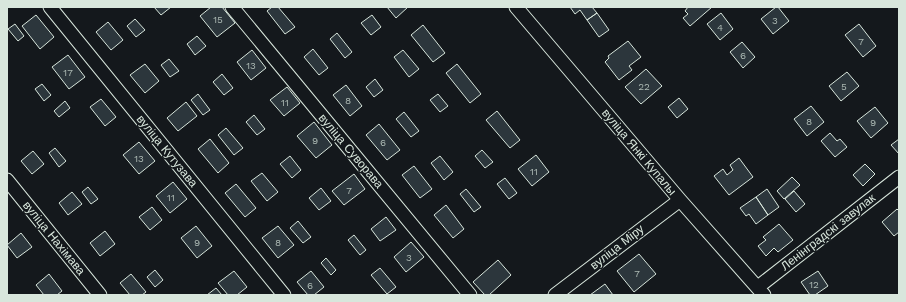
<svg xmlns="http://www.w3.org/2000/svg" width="906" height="302" viewBox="0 0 906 302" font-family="'Work Sans',sans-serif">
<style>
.building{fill:#2c363c;stroke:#d8e6dc}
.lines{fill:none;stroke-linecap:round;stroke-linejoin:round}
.minor-casing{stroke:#d8e6dc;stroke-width:15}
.minor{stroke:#14181c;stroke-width:13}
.labels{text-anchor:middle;stroke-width:3;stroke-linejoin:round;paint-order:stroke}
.number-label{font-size:10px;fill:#adbab4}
.street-label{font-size:12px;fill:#d8e6dc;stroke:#14181c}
</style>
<rect width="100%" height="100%" fill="#14181c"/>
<path class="building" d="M154,7H171L161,15Z
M211,7H222L235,23L217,37L200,16Z
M272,7H278L295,27L285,34L267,11Z
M387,7H408L396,18Z
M570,7H592L597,13L587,20L580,10L575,14Z
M688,7H712L690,26L683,18L688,14L685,11Z
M776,7H778L789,21L773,34L761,19Z
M597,13L609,30L599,37L587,20Z
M721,13L733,29L720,40L707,24Z
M36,15L54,37L40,49L22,26Z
M372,15L381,27L371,35L361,23Z
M135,19L145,30L136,37L127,26Z
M108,22L123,40L111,50L96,32Z
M15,24L24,36L18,41L8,29Z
M859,24L876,46L863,57L845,35Z
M423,25L445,53L433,62L411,35Z
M337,33L352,52L345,58L330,39Z
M197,36L206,46L195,55L187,44Z
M628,41L641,57L629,66L632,70L619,80L605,62L609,58L608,56Z
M742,42L755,57L743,68L730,52Z
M313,49L328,68L319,75L304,57Z
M252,50L266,68L251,80L237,62Z
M403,50L419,69L409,77L394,57Z
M68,55L85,77L69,89L52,67Z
M169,59L179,71L170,77L161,65Z
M145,64L159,81L145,93L130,75Z
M457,64L481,94L470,103L446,73Z
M646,69L662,86L641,104L625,87Z
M847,72L859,86L841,101L829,86Z
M222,74L233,88L224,95L213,82Z
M375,79L383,90L374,97L366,87Z
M42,84L51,95L44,101L35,89Z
M346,85L362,106L350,116L333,95Z
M287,87L300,103L284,116L270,100Z
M198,94L210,110L203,115L191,100Z
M438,94L448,106L440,112L430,100Z
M679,98L688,109L677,118L668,107Z
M101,99L116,117L105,126L90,107Z
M65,101L70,108L59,117L54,111Z
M186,102L197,116L178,131L167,118Z
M811,106L824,122L807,136L794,119Z
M875,107L888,123L871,138L857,121Z
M497,111L520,140L510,148L486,120Z
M404,112L419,131L411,137L396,119Z
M254,115L265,129L257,135L246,122Z
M314,122L332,145L316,158L297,136Z
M379,124L400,150L387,160L366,135Z
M226,128L243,148L234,155L218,135Z
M830,133L837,141L840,139L847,147L835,157L821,141Z
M210,139L229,163L218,173L198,149Z
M899,139V154L891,145Z
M139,142L155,161L139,174L123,155Z
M55,148L66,161L59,167L49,153Z
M482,150L493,162L485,168L475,156Z
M33,151L44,164L32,174L21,161Z
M536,155L549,172L532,186L518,169Z
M290,156L301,170L292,178L280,164Z
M440,156L453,172L444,180L431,163Z
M739,158L753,177L729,195L714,176L723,169L727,175L733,170L730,165Z
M865,164L875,174L863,186L853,175Z
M414,166L432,189L420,198L402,175Z
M262,173L278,192L267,201L251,181Z
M354,174L365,189L344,205L332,191Z
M792,177L800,185L784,199L777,191Z
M505,178L517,193L509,199L497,184Z
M173,182L187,199L170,213L156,196Z
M236,184L256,208L245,217L225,193Z
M88,187L98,199L91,204L82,192Z
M321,188L331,201L319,210L309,198Z
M466,189L481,207L474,212L460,194Z
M767,189L779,207L768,215L756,197Z
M794,191L805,204L796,212L785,199Z
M72,192L82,204L68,215L59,203Z
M756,197L768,215L756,224L749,214L746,216L740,208Z
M446,205L464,229L453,238L434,215Z
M152,207L162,220L150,230L139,217Z
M897,209L899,211V232L894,236L882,222Z
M386,217L396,230L380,241L371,229Z
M298,221L311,237L303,243L290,228Z
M779,224L793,240L778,252L774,248L766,256L758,246L766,240L763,237Z
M196,226L212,246L197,258L181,238Z
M278,226L294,245L278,258L262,238Z
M105,231L115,244L100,256L90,243Z
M21,233L32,247L17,258L7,245Z
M354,235L366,250L360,255L348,240Z
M411,242L424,257L406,272L394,257Z
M639,254L656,274L634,292L617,271Z
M326,258L336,270L331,275L321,263Z
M498,260L511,275L489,295H485L473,282Z
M380,268L396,287L387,294L371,275Z
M155,270L163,280L155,287L147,277Z
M234,271L247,287L237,295H228L218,283Z
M311,271L324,287L314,295H308L297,282Z
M818,271L828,286L815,295H810L801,282Z
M49,274L62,291L57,295H44L36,285Z
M131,274L146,292L142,295H130L120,283Z
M605,284L613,295H590Z
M216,288L222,295H207Z"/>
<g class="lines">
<defs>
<path id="minor" d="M50,7L284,295
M232,7L470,295
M516,7L680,200L764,295
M7,180L100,295
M758,287L899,177
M555,295L680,200"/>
</defs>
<use href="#minor" class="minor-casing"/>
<use href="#minor" class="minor"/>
</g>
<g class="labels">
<g class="number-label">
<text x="218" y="23">15</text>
<text x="775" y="24">3</text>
<text x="720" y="31">4</text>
<text x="861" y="45">7</text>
<text x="743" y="59">6</text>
<text x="251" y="69">13</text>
<text x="68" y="76">17</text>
<text x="644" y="90">22</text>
<text x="844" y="90">5</text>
<text x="348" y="104">8</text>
<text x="285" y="106">11</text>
<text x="809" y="125">8</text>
<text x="873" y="126">9</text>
<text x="315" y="144">9</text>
<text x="383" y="146">6</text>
<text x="139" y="162">13</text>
<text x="534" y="175">11</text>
<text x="349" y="194">7</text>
<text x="171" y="201">11</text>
<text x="197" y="246">9</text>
<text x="278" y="246">8</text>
<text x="409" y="261">3</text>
<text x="637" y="277">7</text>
<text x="814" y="288">12</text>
<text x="310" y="289">6</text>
</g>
<g class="street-label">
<text transform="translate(167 151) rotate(51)" y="4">вуліца Кутузава</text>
<text transform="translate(351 151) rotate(50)" y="4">вуліца Суворава</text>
<text transform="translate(639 152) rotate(50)" y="4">вуліца Янкі Купалы</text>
<text transform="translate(828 232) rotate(-38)" y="4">Ленінградскі завулак</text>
<text transform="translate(54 238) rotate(51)" y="4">вуліца Нахімава</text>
<text transform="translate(617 247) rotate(-38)" y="4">вуліца Міру</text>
</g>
</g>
<rect width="906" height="302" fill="none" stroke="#d8e6dc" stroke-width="16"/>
</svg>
